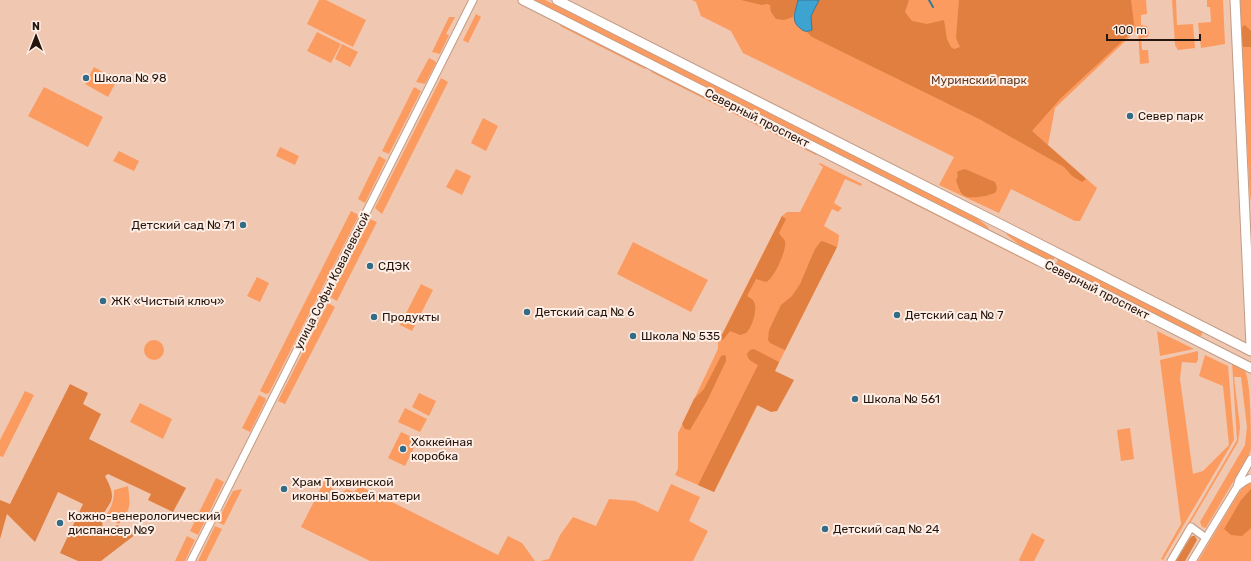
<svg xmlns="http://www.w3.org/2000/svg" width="1251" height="561" viewBox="0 0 1251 561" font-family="Rubik,sans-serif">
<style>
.green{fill:#fc9b60}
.forest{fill:#e17f40}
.water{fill:#3da3d1;stroke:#367996}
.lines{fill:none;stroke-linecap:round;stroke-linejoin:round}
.stream{stroke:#367996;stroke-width:2}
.minor-casing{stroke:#c39c86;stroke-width:9}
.major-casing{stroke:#c39c86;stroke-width:11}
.minor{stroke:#fff;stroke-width:7}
.major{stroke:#fff;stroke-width:9}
.poi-dot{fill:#346c86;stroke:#ffeee5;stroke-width:1.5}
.labels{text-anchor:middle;stroke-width:4;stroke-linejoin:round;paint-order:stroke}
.poi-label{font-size:12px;fill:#24160d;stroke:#ffeee5;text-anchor:start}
.park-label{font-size:12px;fill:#613920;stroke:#ffeee5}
.street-label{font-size:12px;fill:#24160d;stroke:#ffeee5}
</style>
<rect width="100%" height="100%" fill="#f0c7b0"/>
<path class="green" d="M319,0H326L366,20L353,47L307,24Z
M533,0H545L973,215L987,226L989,229H988Z
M692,0H1146L1147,14L1141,15V25L1147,26L1149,33L1148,37L1141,38L1142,50H1148L1149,63L1140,64L1138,29L1055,108L1048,145L1097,188L1080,221H1075L1011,189L999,213L939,185L954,157L743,53L731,31L701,16L696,2Z
M1172,0H1176L1177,25L1193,24L1195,48L1178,50L1175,45Z
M1207,0H1223L1225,44L1201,48L1198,23L1211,22L1210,7H1207Z
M1239,0H1251V201L1250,196Z
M476,14L481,17L468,43L463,40Z
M449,17H455L446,34L449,35L440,54L432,52Z
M561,25L646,67L645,69L560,26Z
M317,32L341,44L331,63L307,51Z
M342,44L358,52L350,67L335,59Z
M429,58L435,61L436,63L425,84L416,82Z
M94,67L117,80L108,97L85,84Z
M652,70L817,153L816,155L651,72Z
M441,78L448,82L382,214L375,208Z
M44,87L103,117L88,147L28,116Z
M414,87L421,91L389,154L382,151Z
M483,118L498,126L486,151L471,143Z
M280,147L299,156L295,165L276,156Z
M119,151L139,161L134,171L113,161Z
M379,156L386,160L365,203L358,199Z
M820,163L862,184L861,186L845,179L834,203L842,208L838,212L832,209L824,226L839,235L838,245L714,492L675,475L678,469V433L718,349V342L782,216L787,212H800L823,167L819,164Z
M456,169L471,176L462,195L446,187Z
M871,180L1038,264L1037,266L870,182Z
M351,211L359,215L269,393L266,394L260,391Z
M370,219L377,222L337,301L330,297Z
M1007,233L1055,257L1052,262L1021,246L1007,235Z
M633,242L708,280L691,312L617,274Z
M1058,258L1202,331V335L1199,337L1096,286L1056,264Z
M257,277L269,283L260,302L247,296Z
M421,284L433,290L412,331L400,325Z
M328,303L335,307L285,404L278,401Z
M1157,331L1194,349L1160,356Z
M144 350a10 10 0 1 1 20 0a10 10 0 1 1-20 0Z
M1198,351V360L1196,363L1182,362L1180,379L1193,474L1203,471L1229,445L1223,386L1199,376L1205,355L1228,366L1234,440L1163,560L1161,559L1181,524L1160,360Z
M1232,362C1236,364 1242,367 1245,371C1251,382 1251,433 1251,449L1249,455L1207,526L1206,528L1202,527L1200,522L1245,445L1247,427L1241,377H1234L1240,427L1238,442L1169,559L1166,561L1237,440Z
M25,391L34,395L3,457L0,456V440Z
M419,393L436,401L429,416L412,407Z
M259,395L265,398L266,400L250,432L242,428Z
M140,403L172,419L163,439L130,422Z
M405,408L427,419L420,432L398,422Z
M1130,428L1134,459L1121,461L1117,430Z
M401,432L418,440L405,466L388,458Z
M216,478L224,482L198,535L190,531Z
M326,478L334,482L332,489L341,493L347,489L354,492L360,486L498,555L508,536L522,543L535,561H370L301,527Z
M1251,480V561H1198L1238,494L1246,483Z
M671,484L700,497L689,521L708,531L693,561H540L549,559L560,535L573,517L596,526L609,499L635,501L658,512Z
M128,486C130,504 132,509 119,524L105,517C111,508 114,502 114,490Z
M242,489L224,525L217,522L233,491Z
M215,526L222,529L206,561H198Z
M1032,533L1045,540L1034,561H1020L1019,560Z
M187,536L195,540L185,561H175Z"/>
<path class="forest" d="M741,0H798L793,17L784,20L776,19L771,12L770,5L767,4L762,5Z
M819,0H909L905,12L912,21L927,24L944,20L947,39L951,47L954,49L960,47L956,38L959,0H1131L1134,24L1130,34L1061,98L1032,131L1086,179L1082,182L1072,176L1064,167L981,120L812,37L807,32L812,30L811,16Z
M1245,25L1251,31V47H1243L1242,41V27Z
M965,169L995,182L997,187L996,192C991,196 968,200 963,195C959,191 958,185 956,180L958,176L957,173L958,171Z
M782,216L786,219L779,233C780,235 784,239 785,241C787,250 774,279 766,282L756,279L747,296C750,298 753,299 754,302C758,309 752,328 746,333C745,334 742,334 740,335L730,331L723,340L720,339Z
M821,241L825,242L837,247L785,350L770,343L768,340L769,330L781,305L792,296L800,284L815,249Z
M754,349L779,362L775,371L794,380L777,411L771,412L757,405L714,492L698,485L758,365C753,362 748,361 747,354L750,350Z
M724,355L726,356V361L707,401L690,430L685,429L682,424L694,399L704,389L721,356Z
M70,384L88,393L83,404L101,414L89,439L186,488L173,512L148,500L151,494L108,474L105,476C108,482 112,489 112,496C112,503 107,507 104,513C100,521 103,529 106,537L117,525L136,534L101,561H78L60,553L83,504L58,492L35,542L7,514L0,539V500L10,504Z
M1251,489V528L1242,536L1231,535L1224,529L1241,500Z
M1192,536H1195L1197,540L1185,561H1176L1190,538Z"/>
<path class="water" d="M798,0H819L811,16L812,30C807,32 804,32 800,28C790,21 796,10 798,0Z"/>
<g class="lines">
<path class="stream" d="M929,0L933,7"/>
<defs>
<path id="minor" d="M1237,487L1245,481L1251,478
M191,561L473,0
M1171,561L1191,527L1206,538
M1192,561L1237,487L1239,480L1251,459"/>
<path id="major" d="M523,0L1251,368
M557,0L1251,351
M1235,0L1251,346"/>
</defs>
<use href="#minor" class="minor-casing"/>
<use href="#major" class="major-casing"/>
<use href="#minor" class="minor"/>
<use href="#major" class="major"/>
</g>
<g class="poi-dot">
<circle cx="86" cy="78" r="4"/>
<circle cx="1130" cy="116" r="4"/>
<circle cx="243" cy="225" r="4"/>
<circle cx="370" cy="266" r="4"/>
<circle cx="103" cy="301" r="4"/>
<circle cx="527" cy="312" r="4"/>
<circle cx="897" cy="315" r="4"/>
<circle cx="374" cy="317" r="4"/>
<circle cx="633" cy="336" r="4"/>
<circle cx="855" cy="399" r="4"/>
<circle cx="403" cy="449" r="4"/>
<circle cx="284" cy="489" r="4"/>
<circle cx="60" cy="523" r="4"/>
<circle cx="825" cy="529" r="4"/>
</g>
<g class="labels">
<g class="poi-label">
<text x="94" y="82">Школа № 98</text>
<text x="1138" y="120">Север парк</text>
<text x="235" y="229" text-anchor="end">Детский сад № 71</text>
<text x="378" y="270">СДЭК</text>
<text x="111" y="305">ЖК «Чистый ключ»</text>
<text x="535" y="316">Детский сад № 6</text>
<text x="905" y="319">Детский сад № 7</text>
<text x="382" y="321">Продукты</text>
<text x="641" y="340">Школа № 535</text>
<text x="863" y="403">Школа № 561</text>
<text x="411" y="446">Хоккейная<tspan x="411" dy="14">коробка</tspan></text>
<text x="292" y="486">Храм Тихвинской<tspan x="292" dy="14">иконы Божьей матери</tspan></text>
<text x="68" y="520">Кожно-венерологический<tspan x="68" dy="14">диспансер №9</tspan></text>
<text x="833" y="533">Детский сад № 24</text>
</g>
<g class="park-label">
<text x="979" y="84">Муринский парк</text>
</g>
<g class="street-label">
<text transform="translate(757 118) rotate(27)" y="4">Северный проспект</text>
<text transform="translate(332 281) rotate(-63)" y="4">улица Софьи Ковалевской</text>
<text transform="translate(1097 290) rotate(27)" y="4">Северный проспект</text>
</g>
</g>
<g transform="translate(36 36)" stroke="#ffeee5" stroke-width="3" paint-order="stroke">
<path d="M0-3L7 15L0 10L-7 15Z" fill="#24160d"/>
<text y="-6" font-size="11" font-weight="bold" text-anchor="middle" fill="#24160d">N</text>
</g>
<path d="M1107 34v6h93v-6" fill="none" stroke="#24160d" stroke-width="2"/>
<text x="1113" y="34" font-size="12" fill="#24160d" stroke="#ffeee5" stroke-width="3" paint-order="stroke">100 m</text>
</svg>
